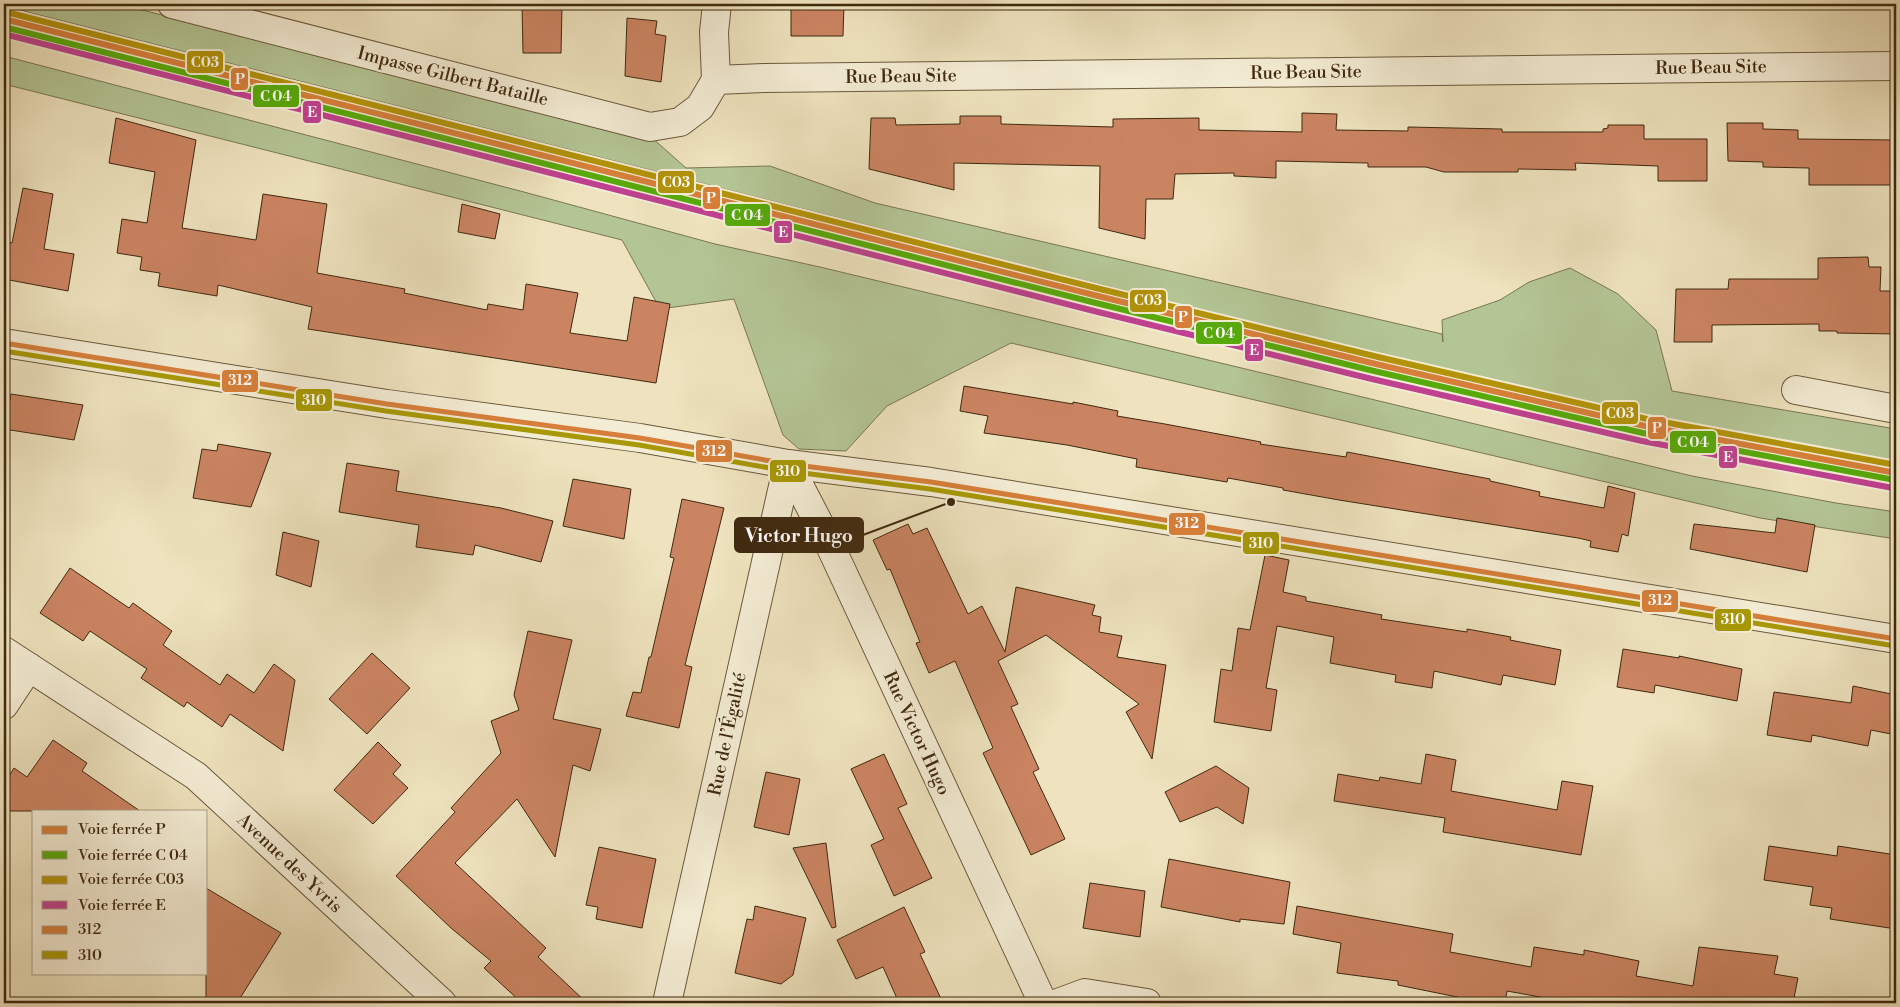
<svg xmlns="http://www.w3.org/2000/svg" width="1900" height="1007" viewBox="0 0 1900 1007" font-family="'Libre Bodoni',serif">
<style>
.green{fill:#b4c595;stroke:#7a7752}
.building{fill:#cb8462;stroke:#3f290f}
.lines{fill:none;stroke-linecap:round;stroke-linejoin:round}
.minor-casing{stroke:#6b583b;stroke-width:30}
.minor{stroke:#f4edd5;stroke-width:28}
.bus-1-casing{stroke:#f4edd5;stroke-width:9}
.bus-2-casing{stroke:#f4edd5;stroke-width:9}
.bus-1{stroke:#d77f3a;stroke-width:5}
.bus-2{stroke:#a89904;stroke-width:5}
.rail-1-casing{stroke:#f4edd5;stroke-width:10}
.rail-2-casing{stroke:#f4edd5;stroke-width:10}
.rail-3-casing{stroke:#f4edd5;stroke-width:10}
.rail-4-casing{stroke:#f4edd5;stroke-width:10}
.rail-1{stroke:#d77f3a;stroke-width:6}
.rail-2{stroke:#57aa0a;stroke-width:6}
.rail-3{stroke:#b39308;stroke-width:6}
.rail-4{stroke:#c04191;stroke-width:6}
.labels{text-anchor:middle;stroke-width:4.5;stroke-linejoin:round;paint-order:stroke}
.street-label{font-size:18px;fill:#3f290f;stroke:#f4edd5}
.leader{fill:none;stroke:#3f290f;stroke-width:2}
.callout-dot{fill:#3f290f;stroke:#f4edd5;stroke-width:2}
.callout{fill:#3f290f;stroke:#3f290f;stroke-width:2}
.callout-label{font-size:19px;text-anchor:middle;font-weight:bold;fill:#fff}
.line-badge{stroke:#f4edd5;stroke-width:2}
.badge-label{font-size:14px;text-anchor:middle;font-weight:bold;fill:#fff}
</style>
<rect width="100%" height="100%" fill="#eee3be"/>
<filter id="stains"><feTurbulence type="fractalNoise" baseFrequency=".004" numOctaves="4"/><feColorMatrix values="0 0 0 0 .2 0 0 0 0 .09 0 0 0 0 .02 0 0 0 .5 -.17"/></filter>
<radialGradient id="worn" r=".72"><stop offset=".6" stop-color="#630" stop-opacity="0"/><stop offset="1" stop-color="#630" stop-opacity=".3"/></radialGradient>
<path class="green" d="M4,4H118L650,136L686,168L770,166L875,203L1442,334L1443,342L1442,320L1500,300L1529,282L1570,268L1618,294L1656,330L1672,391L1896,429V461L1672,421L1445,372L4,6Z
M4,56L524,192L715,244L820,267L1692,476L1836,503L1896,512V539L1760,518L1011,343L887,406L846,451L799,449L783,435L734,299L660,309L622,240L4,84Z"/>
<path class="building" d="M791,4H844L843,36H791Z
M522,6H562L561,53H523Z
M627,18L657,21L655,34L666,36L661,82L625,76Z
M1302,113L1337,114L1336,130L1408,131V127L1502,129V132H1603V129L1608,128V125H1644V139H1707V181H1658V166L1575,163L1576,170L1518,169V172H1444L1426,167H1368V163L1276,161V178L1234,176V173L1175,174L1173,199H1146L1145,239L1099,228L1100,166L954,163V190L869,169L871,118H895L896,125L960,124V116H1001V124L1113,127V119L1199,118V130L1302,132Z
M116,118L196,140L182,228L256,240L263,194L327,204L317,273L405,289L404,293L487,310L488,304L523,310L526,284L578,293L570,333L627,341L634,297L670,304L656,383L308,329L312,307L218,285L217,296L158,286L160,273L140,270L142,257L117,253L122,219L147,223L155,172L109,163Z
M1727,123H1763V129L1798,130V139L1896,140V185H1809V168L1763,167V162L1728,161Z
M23,188L53,194L44,249L74,254L68,291L4,279V241L12,243Z
M462,204L500,214L495,239L458,232Z
M1868,257L1869,267H1881L1880,291H1893L1892,297H1896V334L1837,333V331H1819V324L1712,325V342H1674L1676,289H1728L1729,279H1818V258Z
M964,386L1073,404V402L1118,411L1117,416L1165,424L1261,442L1260,444L1346,457L1347,452L1490,479V481L1540,492L1539,496L1604,508L1608,486L1635,493L1628,536L1622,534L1618,552L1590,547L1591,541L1578,538L1339,500L1283,490V488L1228,478L1227,482L1136,467L1137,459L1067,445L984,433L988,416L960,411Z
M11,394L83,405L74,440L4,429Z
M218,444L271,453L251,507L193,498L202,449L217,451Z
M347,463L399,471L396,491L501,508L553,521L541,562L475,545L473,555L416,547L419,525L339,512Z
M573,479L631,489L624,539L563,526Z
M682,499L724,508L685,665L692,667L679,728L626,716L633,692L641,693L649,657H651L674,558L670,557Z
M1777,518L1815,525L1807,572L1690,549L1694,524L1775,533Z
M908,524L913,534L927,528L968,614L982,606L1005,652L1016,587L1095,605L1092,615L1101,617L1099,632L1122,636L1117,657L1166,665L1152,759L1126,712L1139,704L1046,635L998,661L1018,704L1011,707L1039,769L1033,772L1065,839L1031,855L983,753L993,748L955,661L929,673L916,643L920,642L890,569L887,570L873,540Z
M283,532L319,541L311,587L276,575Z
M1265,555L1289,560L1283,592L1306,597V601L1382,615L1381,619L1467,632V629L1511,637L1510,640L1561,650L1555,685L1503,675L1501,685L1434,671L1432,688L1395,682L1396,675L1330,663L1334,637L1277,626L1266,688L1277,690L1271,731L1214,722L1221,669L1232,671L1238,628L1250,630Z
M70,568L129,608L133,603L172,631L163,645L220,685L227,674L254,693L274,664L295,680L283,751L230,714L222,727L187,702L184,707L141,678L147,669L90,631L83,641L40,613Z
M528,631L572,640L553,719L601,729L590,771L573,765L555,857L517,799L455,863L546,948L538,957L587,1003H522L484,968L491,961L451,928L396,876L455,812L451,808L501,753L491,721L519,710L514,695Z
M1623,649L1679,658V656L1742,669L1737,701L1655,685L1654,693L1617,687Z
M372,653L410,688L367,734L329,699Z
M1853,686L1896,695V735L1871,730L1868,746L1812,735L1811,742L1767,735L1774,692L1851,703Z
M53,740L87,763L82,771L140,811H4V784L14,768L27,777Z
M378,742L401,765L393,774L408,788L373,824L334,790Z
M884,754L907,804L898,808L932,878L894,896L871,845L884,839L851,769Z
M1426,754L1456,760L1451,791L1557,810L1562,781L1593,786L1581,855L1443,832L1445,818L1334,801L1338,774L1379,781L1380,777L1421,784Z
M1216,766L1249,788L1243,824L1217,807L1180,822L1165,792Z
M766,772L800,779L789,835L754,827Z
M826,843L836,927L832,928L793,848Z
M1769,846L1837,856L1838,846L1896,855L1892,887L1896,888V929L1830,919L1832,908L1810,905L1813,887L1764,880Z
M599,847L656,859L642,928L596,919L598,907L586,905Z
M1169,859L1290,882L1284,924L1240,919V922L1161,907Z
M1090,883L1145,891L1140,937L1083,928Z
M206,888L281,933L237,1003H206Z
M755,906L806,918L793,975L781,984L735,973L747,919L753,920Z
M1297,906L1453,934L1450,952L1531,967L1534,947L1584,955V950L1639,961L1636,976L1693,986L1699,947L1778,956L1774,974L1798,978L1793,1003H1573L1507,991L1505,1003H1487L1398,985V981L1337,973L1341,943L1293,934Z
M904,907L925,952L920,954L943,1003H899L883,967L856,979L837,940Z"/>
<g class="lines">
<defs>
<path id="minor" d="M172,4L650,127L680,122L700,107L716,80
M716,80L764,78L1896,66
M716,80L714,32L717,4
M4,343L387,404L640,438L788,464L931,482L1896,639
M1796,390L1896,409
M788,464L827,539L1043,1003
M4,651L196,776L442,1003
M4,705L29,667
M667,1003L788,464
M1058,1003L1085,993L1147,1003"/>
</defs>
<use href="#minor" class="minor-casing"/>
<use href="#minor" class="minor"/>
<defs>
<path id="bus-1" d="M4,343L387,404L640,438L788,464L931,482L1896,639"/>
<path id="bus-2" d="M4,351L386,411L639,445L787,471L930,489L1895,646"/>
</defs>
<use href="#bus-1" class="bus-1-casing"/>
<use href="#bus-2" class="bus-2-casing"/>
<use href="#bus-1" class="bus-1"/>
<use href="#bus-2" class="bus-2"/>
<defs>
<path id="rail-1" d="M4,19L1098,296L1376,364L1645,426L1896,473"/>
<path id="rail-2" d="M4,27L1096,303L1374,371L1643,433L1895,480"/>
<path id="rail-3" d="M6,12L1100,289L1378,357L1647,419L1896,465"/>
<path id="rail-4" d="M4,34L1094,311L1372,379L1642,441L1893,488"/>
</defs>
<use href="#rail-1" class="rail-1-casing"/>
<use href="#rail-2" class="rail-2-casing"/>
<use href="#rail-3" class="rail-3-casing"/>
<use href="#rail-4" class="rail-4-casing"/>
<use href="#rail-1" class="rail-1"/>
<use href="#rail-2" class="rail-2"/>
<use href="#rail-3" class="rail-3"/>
<use href="#rail-4" class="rail-4"/>
</g>
<g class="labels">
<g class="street-label">
<text transform="translate(1711 67) rotate(-1)" y="6">Rue Beau Site</text>
<text transform="translate(1306 72) rotate(-1)" y="6">Rue Beau Site</text>
<text transform="translate(453 76) rotate(14)" y="6">Impasse Gilbert Bataille</text>
<text transform="translate(901 76) rotate(-1)" y="6">Rue Beau Site</text>
<text transform="translate(917 733) rotate(65)" y="6">Rue Victor Hugo</text>
<text transform="translate(727 734) rotate(-78)" y="6">Rue de l’Égalité</text>
<text transform="translate(290 863) rotate(43)" y="6">Avenue des Yvris</text>
</g>
</g>
<path class="leader" d="M951 502L863 535"/>
<circle class="callout-dot" cx="951" cy="502" r="5"/>
<rect class="callout" x="735" y="518" width="128" height="34" rx="5"/>
<g class="callout-label">
<text x="799" y="542">Victor Hugo</text>
</g>
<g class="line-badge">
<rect x="186" y="50" width="38" height="24" rx="5" fill="#b39308"/>
<rect x="230" y="67" width="19" height="24" rx="5" fill="#d77f3a"/>
<rect x="252" y="84" width="48" height="24" rx="5" fill="#57aa0a"/>
<rect x="302" y="100" width="20" height="24" rx="5" fill="#c04191"/>
<rect x="657" y="170" width="38" height="24" rx="5" fill="#b39308"/>
<rect x="702" y="186" width="19" height="24" rx="5" fill="#d77f3a"/>
<rect x="724" y="203" width="47" height="24" rx="5" fill="#57aa0a"/>
<rect x="773" y="220" width="20" height="24" rx="5" fill="#c04191"/>
<rect x="1129" y="289" width="38" height="24" rx="5" fill="#b39308"/>
<rect x="1174" y="305" width="19" height="24" rx="5" fill="#d77f3a"/>
<rect x="1195" y="321" width="48" height="24" rx="5" fill="#57aa0a"/>
<rect x="1244" y="338" width="20" height="24" rx="5" fill="#c04191"/>
<rect x="221" y="369" width="38" height="24" rx="5" fill="#d77f3a"/>
<rect x="295" y="388" width="38" height="24" rx="5" fill="#a89904"/>
<rect x="1601" y="401" width="38" height="24" rx="5" fill="#b39308"/>
<rect x="1647" y="416" width="20" height="24" rx="5" fill="#d77f3a"/>
<rect x="1669" y="430" width="48" height="24" rx="5" fill="#57aa0a"/>
<rect x="695" y="439" width="38" height="24" rx="5" fill="#d77f3a"/>
<rect x="1718" y="445" width="20" height="24" rx="5" fill="#c04191"/>
<rect x="769" y="459" width="38" height="24" rx="5" fill="#a89904"/>
<rect x="1168" y="512" width="38" height="24" rx="5" fill="#d77f3a"/>
<rect x="1242" y="531" width="38" height="24" rx="5" fill="#a89904"/>
<rect x="1641" y="589" width="38" height="24" rx="5" fill="#d77f3a"/>
<rect x="1714" y="608" width="38" height="24" rx="5" fill="#a89904"/>
</g>
<g class="badge-label">
<text x="205" y="67">C03</text>
<text x="240" y="84">P</text>
<text x="276" y="101">C 04</text>
<text x="312" y="117">E</text>
<text x="676" y="187">C03</text>
<text x="711" y="203">P</text>
<text x="747" y="220">C 04</text>
<text x="783" y="237">E</text>
<text x="1148" y="305">C03</text>
<text x="1183" y="322">P</text>
<text x="1219" y="338">C 04</text>
<text x="1254" y="355">E</text>
<text x="240" y="385">312</text>
<text x="314" y="405">310</text>
<text x="1620" y="418">C03</text>
<text x="1657" y="433">P</text>
<text x="1693" y="447">C 04</text>
<text x="714" y="456">312</text>
<text x="1728" y="462">E</text>
<text x="788" y="476">310</text>
<text x="1187" y="528">312</text>
<text x="1261" y="548">310</text>
<text x="1660" y="605">312</text>
<text x="1733" y="624">310</text>
</g>
<rect width="1900" height="1007" fill="none" stroke="#eee3be" stroke-width="20"/>
<rect x="5" y="5" width="1890" height="997" fill="none" stroke="#3f290f" stroke-width="2.5"/>
<rect x="10" y="10" width="1880" height="987" fill="none" stroke="#3f290f"/>
<rect x="32" y="810" width="175" height="165" fill="#f4edd5" stroke="#ac9f86"/>
<rect x="42" y="826" width="25" height="8" fill="#d77f3a" stroke="#ac9f86"/>
<text x="78" y="834" font-size="15" fill="#3f290f">Voie ferrée P</text>
<rect x="42" y="851" width="25" height="8" fill="#57aa0a" stroke="#ac9f86"/>
<text x="78" y="860" font-size="15" fill="#3f290f">Voie ferrée C 04</text>
<rect x="42" y="876" width="25" height="8" fill="#b39308" stroke="#ac9f86"/>
<text x="78" y="884" font-size="15" fill="#3f290f">Voie ferrée C03</text>
<rect x="42" y="901" width="25" height="8" fill="#c04191" stroke="#ac9f86"/>
<text x="78" y="910" font-size="15" fill="#3f290f">Voie ferrée E</text>
<rect x="42" y="926" width="25" height="8" fill="#d77f3a" stroke="#ac9f86"/>
<text x="78" y="934" font-size="15" fill="#3f290f">312</text>
<rect x="42" y="951" width="25" height="8" fill="#a89904" stroke="#ac9f86"/>
<text x="78" y="960" font-size="15" fill="#3f290f">310</text>
<rect width="100%" height="100%" filter="url(#stains)"/>
<rect width="100%" height="100%" fill="url(#worn)"/>
</svg>
